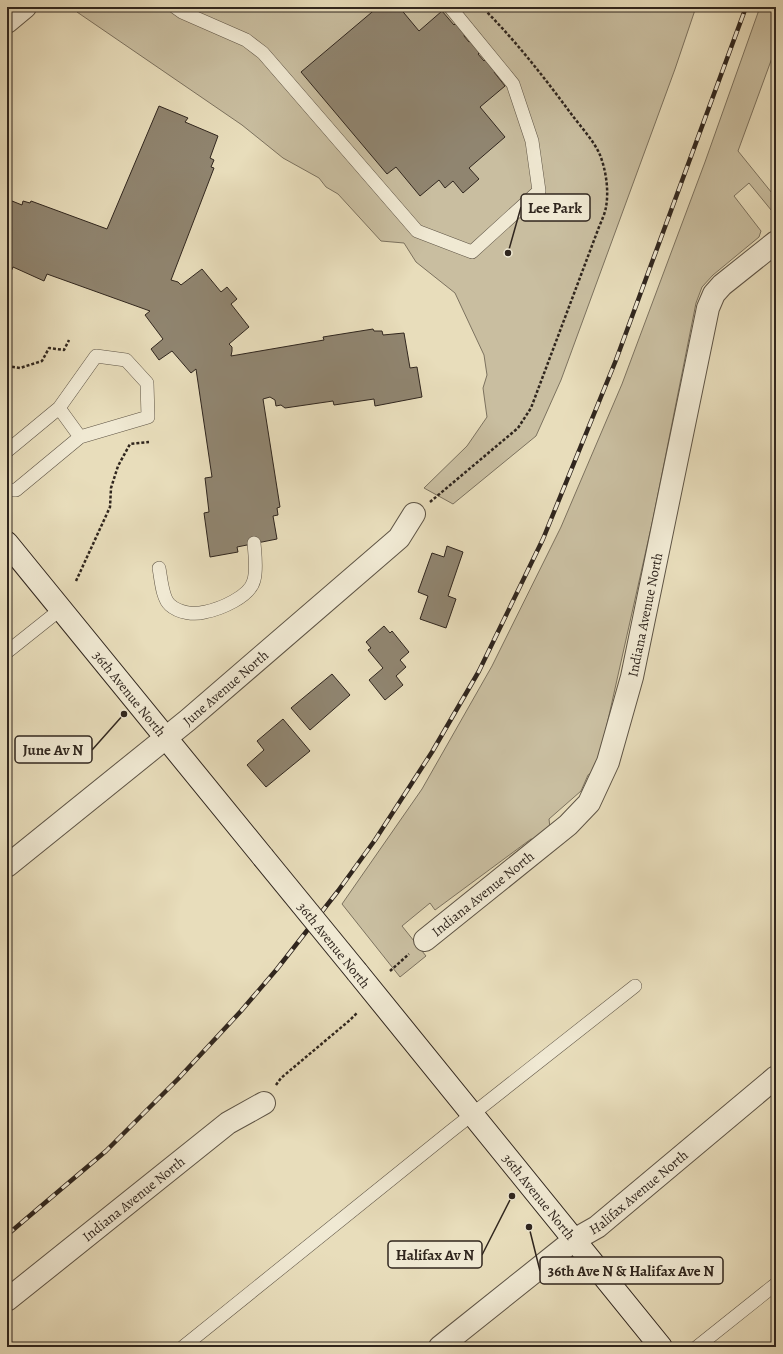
<svg xmlns="http://www.w3.org/2000/svg" width="783" height="1354" viewBox="0 0 783 1354" font-family="Alegreya,serif">
<style>
.green{fill:#c9bea0;stroke:#7c725f}
.building{fill:#908570;stroke:#30261e}
.lines{fill:none;stroke-linecap:round;stroke-linejoin:round}
.lane-casing{stroke:#5e5445;stroke-width:14}
.street-casing{stroke:#5e5445;stroke-width:24}
.secondary-casing{stroke:#30261e;stroke-width:24}
.path{stroke:#30261e;stroke-width:2.5;stroke-dasharray:3 2;stroke-linecap:butt}
.lane{stroke:#f0e9d3;stroke-width:13}
.street{stroke:#f0e9d3;stroke-width:22}
.secondary{stroke:#f0e9d3;stroke-width:22}
.rail-casing{stroke:#30261e;stroke-width:4.5}
.rail{stroke:#f0e9d3;stroke-width:3;stroke-dasharray:9;stroke-linecap:butt}
.secondary-bridge-casing{stroke:#30261e;stroke-width:24;stroke-linecap:butt}
.secondary-bridge{stroke:#f0e9d3;stroke-width:22}
.labels{text-anchor:middle;stroke-width:3;stroke-linejoin:round;paint-order:stroke}
.street-label{font-size:14px;fill:#30261e;stroke:#f0e9d3}
.leader{fill:none;stroke:#30261e;stroke-width:1.5}
.callout-dot{fill:#30261e;stroke:#f0e9d3;stroke-width:1.5}
.callout{fill:#f0e9d3;stroke:#30261e;stroke-width:1.5}
.callout-label{font-size:15px;text-anchor:middle;font-weight:bold;fill:#30261e}
</style>
<rect width="100%" height="100%" fill="#e8ddbb"/>
<filter id="stains"><feTurbulence type="fractalNoise" baseFrequency=".005" numOctaves="4"/><feColorMatrix values="0 0 0 0 .2 0 0 0 0 .09 0 0 0 0 .02 0 0 0 .5 -.17"/></filter>
<radialGradient id="worn" r=".72"><stop offset=".6" stop-color="#630" stop-opacity="0"/><stop offset="1" stop-color="#630" stop-opacity=".3"/></radialGradient>
<path class="green" d="M77,7H696L675,69L561,380L536,436L453,504L424,488L467,446L487,417L483,388L487,375L484,355L455,293L416,262L404,243L381,241L338,194L326,187L319,178L283,158L242,125L77,12Z
M760,7H776V47L738,151L776,198V216L749,183L734,196L761,231L759,237L713,275L702,287L696,303L653,519L597,769L588,775L581,791L549,819L550,828L539,841L531,839L435,910L430,903L402,926L426,956L400,977L342,904L422,789L492,666L561,527L622,384L705,162Z"/>
<path class="building" d="M378,7H399L419,31L442,11L454,25L457,22L465,33L464,36L469,42L472,40L481,51L478,54L484,61L487,58L497,70L494,72L505,86L480,107L505,137L469,168L479,179L463,193L453,181L445,188L439,180L420,196L396,167L387,174L301,72Z
M159,106L188,118L185,122L218,136L210,158L214,160L211,167L214,168L171,280L178,282L181,285L202,269L221,292L227,287L237,299L231,304L249,327L229,344L232,347V351L231,356L324,340L323,337L373,329L374,331H382L383,335L404,333L410,368L417,367L422,397L375,406L374,399L334,405L333,401L285,408L281,405L276,406L275,400L270,397L263,399L280,507L277,508L278,515L273,516L277,539L237,547L238,552L210,557L204,513L209,512L205,478L212,477L196,369L191,373L172,351L159,360L151,349L163,339L145,315L150,311L47,274L44,281L13,267L10,274L7,273V199L22,205L23,201L30,203L31,201L107,229Z
M447,546L463,552L448,596L456,599L446,628L420,619L428,596L418,592L432,553L444,557Z
M384,626L390,633L392,631L409,652L400,660L406,667L396,676L403,685L385,700L369,680L383,668L368,650L371,648L366,642Z
M332,674L350,695L310,730L291,708Z
M283,719L310,751L266,787L247,765L264,750L257,741Z"/>
<g class="lines">
<defs>
<path id="lane" d="M175,7L182,12L246,40L263,53L417,231L472,252L539,191L532,141L513,84L450,7
M59,408L80,437
M7,451L59,408L96,356L126,360L147,383L148,417L80,437L16,490H7
M159,568C161,578 162,598 170,605C179,613 194,615 205,612C220,609 250,597 254,580C257,569 255,555 254,543
M7,652L61,609
M183,1347L451,1131L635,986
M697,1347L776,1284"/>
<g id="street">
<path d="M7,22L25,7"/>
<path id="s1" d="M7,866L188,720L399,538L414,514"/>
<path id="s2" d="M425,940L568,825L589,803L608,762L632,677L708,308L714,294L722,285L776,242"/>
<path id="s3" d="M7,1300L228,1123L264,1103"/>
<path id="s4" d="M440,1347L574,1240L597,1227L776,1077"/>
</g>
<g id="secondary">
<path id="s5" d="M7,543L263,857"/>
<path id="s6" d="M357,972L661,1347"/>
</g>
</defs>
<use href="#lane" class="lane-casing"/>
<use href="#street" class="street-casing"/>
<use href="#secondary" class="secondary-casing"/>
<path class="path" d="M7,366L20,368L42,361L49,348L64,350L69,340
M430,502L518,428L531,408L599,227C602,220 605,213 606,207C609,191 606,170 600,155C594,141 581,127 572,115C544,77 515,40 482,7
M76,581L110,507L111,488L118,466L130,444L149,442
M390,971L409,954
M276,1085L281,1078L350,1020L357,1013"/>
<use href="#lane" class="lane"/>
<use href="#street" class="street"/>
<use href="#secondary" class="secondary"/>
<defs>
<path id="rail" d="M7,1235L106,1151L178,1079L241,1011L277,969L338,891L375,840L432,752L479,671L543,539L616,360L746,7"/>
</defs>
<use href="#rail" class="rail-casing"/>
<use href="#rail" class="rail"/>
<defs>
<path id="secondary-bridge" d="M263,857L357,972"/>
</defs>
<use href="#secondary-bridge" class="secondary-bridge-casing"/>
<use href="#secondary-bridge" class="secondary-bridge"/>
</g>
<g class="labels">
<g class="street-label">
<text dy="5" stroke="none"><textPath href="#s2" startOffset="411">Indiana Avenue North</textPath></text>
<text dy="5" stroke="none"><textPath href="#s1" startOffset="282">June Avenue North</textPath></text>
<text dy="5" stroke="none"><textPath href="#s5" startOffset="194">36th Avenue North</textPath></text>
<text dy="5" stroke="none"><textPath href="#s2" startOffset="74">Indiana Avenue North</textPath></text>
<text transform="translate(334 945) rotate(51)" y="5">36th Avenue North</text>
<text dy="5" stroke="none"><textPath href="#s4" startOffset="252">Halifax Avenue North</textPath></text>
<text dy="5" stroke="none"><textPath href="#s6" startOffset="289">36th Avenue North</textPath></text>
<text dy="5" stroke="none"><textPath href="#s3" startOffset="162">Indiana Avenue North</textPath></text>
</g>
</g>
<path class="leader" d="M508 253L521 207M124 714L92 750M512 1196L482 1255M529 1227L540 1271"/>
<g class="callout-dot">
<circle cx="508" cy="253" r="4"/>
<circle cx="124" cy="714" r="4"/>
<circle cx="512" cy="1196" r="4"/>
<circle cx="529" cy="1227" r="4"/>
</g>
<g class="callout">
<rect x="521" y="194" width="69" height="27" rx="4"/>
<rect x="15" y="736" width="77" height="27" rx="4"/>
<rect x="388" y="1241" width="94" height="27" rx="4"/>
<rect x="540" y="1257" width="183" height="27" rx="4"/>
</g>
<g class="callout-label">
<text x="555" y="213">Lee Park</text>
<text x="53" y="755">June Av N</text>
<text x="435" y="1260">Halifax Av N</text>
<text x="631" y="1276">36th Ave N &amp; Halifax Ave N</text>
</g>
<rect width="783" height="1354" fill="none" stroke="#e8ddbb" stroke-width="24"/>
<rect x="8" y="8" width="767" height="1338" fill="none" stroke="#30261e" stroke-width="2"/>
<rect x="12" y="12" width="759" height="1330" fill="none" stroke="#30261e"/>
<rect width="100%" height="100%" filter="url(#stains)"/>
<rect width="100%" height="100%" fill="url(#worn)"/>
</svg>
